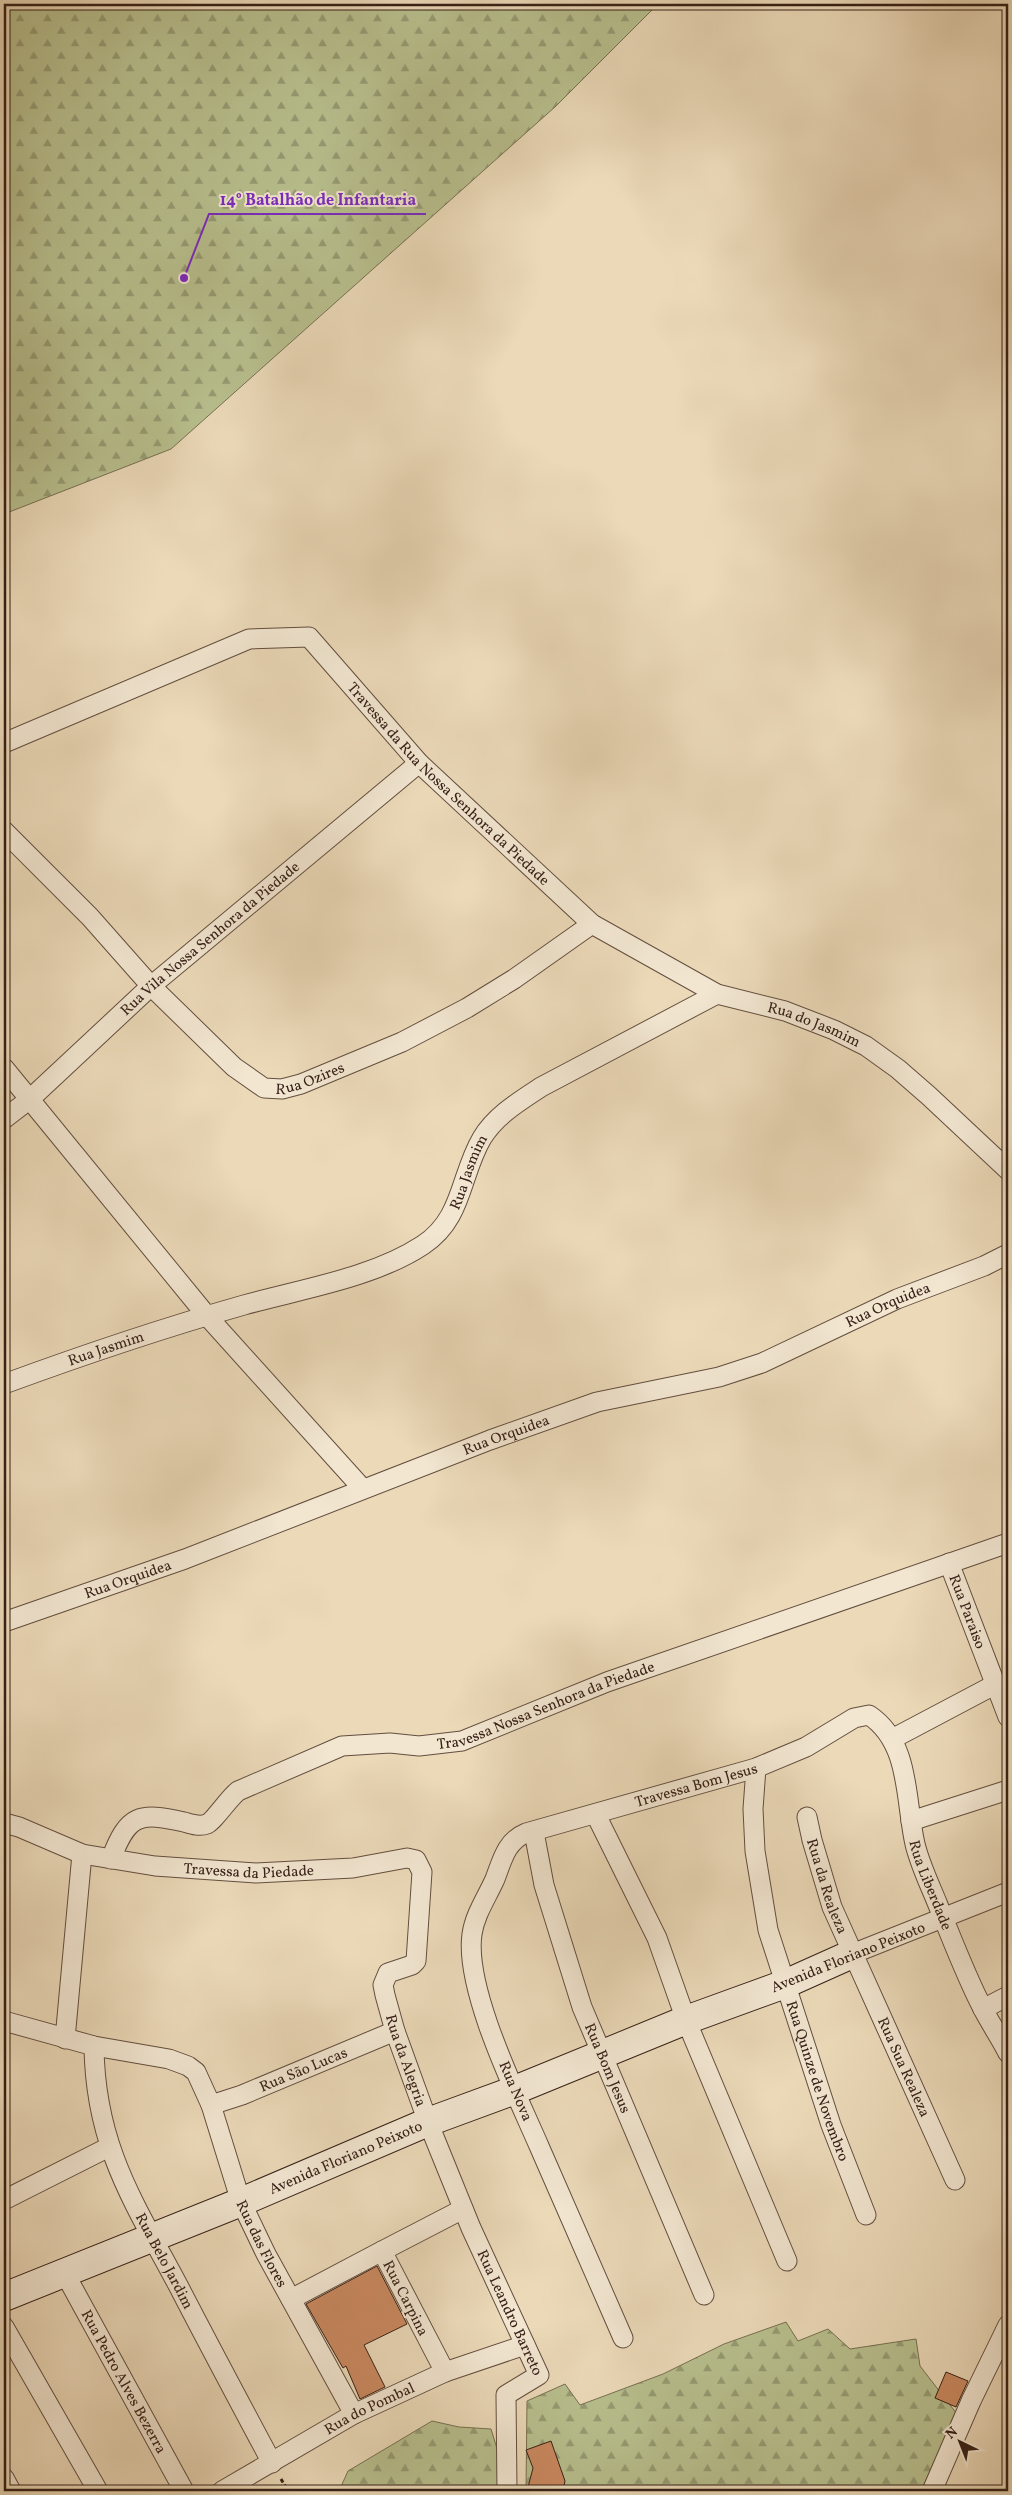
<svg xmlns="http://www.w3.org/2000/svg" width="1012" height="2495" viewBox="0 0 1012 2495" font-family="Vollkorn,serif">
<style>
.forest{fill:url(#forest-firs);stroke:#777052}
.building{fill:#ca8960;stroke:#362017}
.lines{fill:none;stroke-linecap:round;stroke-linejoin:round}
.street-casing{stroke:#634e3f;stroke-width:21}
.secondary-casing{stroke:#362017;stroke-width:30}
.path{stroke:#362017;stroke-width:3;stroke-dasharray:4 2.5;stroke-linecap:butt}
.street{stroke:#f2e6d1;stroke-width:19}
.secondary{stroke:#f2e6d1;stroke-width:28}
.labels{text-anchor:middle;stroke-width:4;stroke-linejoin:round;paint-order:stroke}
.street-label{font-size:15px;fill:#362017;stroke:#f2e6d1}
.leader{fill:none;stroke:#7b2cbf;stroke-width:2}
.callout-dot{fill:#7b2cbf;stroke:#f2e6d1;stroke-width:2}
.callout-label{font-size:16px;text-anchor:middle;font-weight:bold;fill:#7b2cbf;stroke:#f2e6d1;stroke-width:4;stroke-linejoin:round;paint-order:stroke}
</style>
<defs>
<pattern id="forest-firs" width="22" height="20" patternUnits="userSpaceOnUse" patternTransform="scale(1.25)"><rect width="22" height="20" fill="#b8bf8e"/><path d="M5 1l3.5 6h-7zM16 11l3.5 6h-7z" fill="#969b73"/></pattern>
</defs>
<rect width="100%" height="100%" fill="#ebd9b8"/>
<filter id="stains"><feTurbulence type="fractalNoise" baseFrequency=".004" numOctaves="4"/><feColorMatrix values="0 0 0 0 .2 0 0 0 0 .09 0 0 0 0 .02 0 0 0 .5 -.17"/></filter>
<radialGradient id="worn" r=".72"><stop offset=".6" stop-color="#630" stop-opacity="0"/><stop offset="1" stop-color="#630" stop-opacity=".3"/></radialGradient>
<path class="forest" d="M4,4H658L556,106L171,449L4,514Z
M786,2322L798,2341L828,2329L850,2349L916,2339L920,2366L957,2414L922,2491H526L527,2401L565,2384L580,2405L663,2374L724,2344Z
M432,2421L459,2427L491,2429L510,2491H339L348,2471Z"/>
<path class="building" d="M377,2266L407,2324L364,2345L385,2387L360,2399L346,2366L343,2368L306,2304Z
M946,2372L968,2381L956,2407L935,2398Z
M551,2441L565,2481L563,2491H527L533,2468L526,2450Z"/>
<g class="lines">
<defs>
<g id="street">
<path id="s1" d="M4,743L249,639L309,637L419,763L592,924L717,994L785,1011L834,1030L866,1046L898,1069L929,1096L1008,1170"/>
<path id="s2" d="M4,831L90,917L151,986L234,1067L264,1088L282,1089L301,1084L402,1042L467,1008L514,979L592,924"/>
<path d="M4,1068L207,1316L363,1489"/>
<path id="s3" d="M4,1119L30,1099L151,986L419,763"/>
<path id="s4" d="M4,1384C83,1355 163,1328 244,1305C301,1289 373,1278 423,1245C463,1219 460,1175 482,1138C496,1115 520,1101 541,1087L717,994"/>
<path id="s5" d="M949,1563L1008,1717"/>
<path id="s6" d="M4,1622L185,1559L490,1440L597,1402L719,1377L762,1363L897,1299L984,1266L1008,1254"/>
<path d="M892,1739L996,1684"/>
<path id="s7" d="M756,1768L753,1809L755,1851L768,1930L831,2125L866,2215"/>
<path d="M596,1815L657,1938L686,2020L787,2261"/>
<path id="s8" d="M807,1817L812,1840L832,1907L955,2180"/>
<path d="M911,1821L1008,1790"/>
<path id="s9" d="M4,1823L19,1827L82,1854L155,1866L256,1873L353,1868L407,1858L416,1860L422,1872L416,1961L412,1965L388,1973L383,1985L385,1995L395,2031L428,2122L471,2228L539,2375L506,2395L507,2491"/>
<path id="s10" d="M534,1832L544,1885L582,2007L704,2295"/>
<path id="s11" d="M111,1859C128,1814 139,1812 184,1822C191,1824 199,1827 207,1824C214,1821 228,1799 238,1791L342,1746L390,1743L419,1746L462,1741L607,1682L1008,1543"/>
<path d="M852,1954L1008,1892"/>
<path d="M983,2009L1008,1996"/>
<path id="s12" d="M4,2021L94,2046L169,2059L188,2066L196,2072L211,2105L241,2202L266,2254L354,2414"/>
<path d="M65,2039L82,1854"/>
<path id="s13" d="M94,2046C95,2147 135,2204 180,2289C210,2347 241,2405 272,2463"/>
<path id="s14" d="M211,2105L242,2095L395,2031"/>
<path d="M4,2200L109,2147"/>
<path id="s15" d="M64,2272L184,2491"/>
<path d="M291,2299L382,2251"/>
<path d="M4,2327L98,2491"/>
<path id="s16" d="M623,2338C595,2274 567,2210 539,2146C517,2095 464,1989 472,1934C475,1914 487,1897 495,1879C502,1861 506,1841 526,1833L756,1768L806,1747L854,1718L869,1715C911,1743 905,1801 915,1844C920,1865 930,1885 938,1905C952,1939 965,1974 982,2007C990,2023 1000,2037 1008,2053"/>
<path d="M445,2372L382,2251L463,2209"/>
<path d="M4,2478L11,2491"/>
<path id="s17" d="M222,2491L354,2414L445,2372L525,2345"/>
<path d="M932,2491L971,2401L1008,2325"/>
</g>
<g id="secondary">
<path id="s18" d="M4,2297L241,2202L428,2122L515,2090L686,2020L785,1984L852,1954"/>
</g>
</defs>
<use href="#street" class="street-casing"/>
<use href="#secondary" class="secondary-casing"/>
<path class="path" d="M281,2479L288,2491"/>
<use href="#street" class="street"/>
<use href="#secondary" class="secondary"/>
</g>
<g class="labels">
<g class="street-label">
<text dy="5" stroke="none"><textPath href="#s1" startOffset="529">Travessa da Rua Nossa Senhora da Piedade</textPath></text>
<text dy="5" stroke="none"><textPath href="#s3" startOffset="274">Rua Vila Nossa Senhora da Piedade</textPath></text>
<text dy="5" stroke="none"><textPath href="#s1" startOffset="975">Rua do Jasmim</textPath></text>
<text dy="5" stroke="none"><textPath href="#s2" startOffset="414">Rua Ozires</textPath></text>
<text dy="5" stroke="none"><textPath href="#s4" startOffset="530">Rua Jasmim</textPath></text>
<text dy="5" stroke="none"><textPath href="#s6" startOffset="941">Rua Orquidea</textPath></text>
<text dy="5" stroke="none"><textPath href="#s4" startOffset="108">Rua Jasmim</textPath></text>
<text dy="5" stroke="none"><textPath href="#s6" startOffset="536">Rua Orquidea</textPath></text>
<text dy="5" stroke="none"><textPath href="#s6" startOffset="131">Rua Orquidea</textPath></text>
<text dy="5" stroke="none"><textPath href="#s5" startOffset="52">Rua Paraiso</textPath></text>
<text dy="5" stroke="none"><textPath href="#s11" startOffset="489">Travessa Nossa Senhora da Piedade</textPath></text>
<text dy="5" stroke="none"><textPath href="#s16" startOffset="728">Travessa Bom Jesus</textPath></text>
<text dy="5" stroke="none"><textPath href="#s9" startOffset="252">Travessa da Piedade</textPath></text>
<text dy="5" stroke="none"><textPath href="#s16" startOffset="1101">Rua Liberdade</textPath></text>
<text dy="5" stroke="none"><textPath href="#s8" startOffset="72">Rua da Realeza</textPath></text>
<text transform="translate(848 1957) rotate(-22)" y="5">Avenida Floriano Peixoto</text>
<text dy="5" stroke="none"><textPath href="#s9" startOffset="646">Rua da Alegria</textPath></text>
<text dy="5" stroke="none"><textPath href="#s10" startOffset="248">Rua Bom Jesus</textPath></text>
<text dy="5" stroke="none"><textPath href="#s8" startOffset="269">Rua Sua Realeza</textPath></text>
<text dy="5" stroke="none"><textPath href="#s14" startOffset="99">Rua São Lucas</textPath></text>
<text dy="5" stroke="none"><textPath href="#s7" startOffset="322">Rua Quinze de Novembro</textPath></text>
<text transform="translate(516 2091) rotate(67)" y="5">Rua Nova</text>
<text dy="5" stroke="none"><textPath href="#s18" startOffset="369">Avenida Floriano Peixoto</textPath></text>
<text dy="5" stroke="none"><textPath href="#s12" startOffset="384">Rua das Flores</textPath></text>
<text dy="5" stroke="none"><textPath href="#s13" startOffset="229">Rua Belo Jardim</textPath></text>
<text transform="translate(406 2298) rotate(63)" y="5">Rua Carpina</text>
<text dy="5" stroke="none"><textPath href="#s9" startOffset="919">Rua Leandro Barreto</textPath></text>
<text dy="5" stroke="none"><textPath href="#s15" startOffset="125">Rua Pedro Alves Bezerra</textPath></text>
<text dy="5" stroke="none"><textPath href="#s17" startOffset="169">Rua do Pombal</textPath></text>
</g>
</g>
<path class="leader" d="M184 278L209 214H426"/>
<circle class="callout-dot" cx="184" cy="278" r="5"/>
<g class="callout-label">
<text x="318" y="205">14° Batalhão de Infantaria</text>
</g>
<rect width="1012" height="2495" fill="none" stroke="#ebd9b8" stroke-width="20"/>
<rect x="5" y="5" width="1002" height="2485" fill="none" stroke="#362017" stroke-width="2.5"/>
<rect x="10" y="10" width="992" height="2475" fill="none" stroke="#362017"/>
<g transform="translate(960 2442) rotate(317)" stroke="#f2e6d1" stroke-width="4" paint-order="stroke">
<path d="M0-4L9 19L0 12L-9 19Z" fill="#362017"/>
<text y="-8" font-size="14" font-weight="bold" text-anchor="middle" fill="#362017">N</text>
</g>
<rect width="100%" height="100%" filter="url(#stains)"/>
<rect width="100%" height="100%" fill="url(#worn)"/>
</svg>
